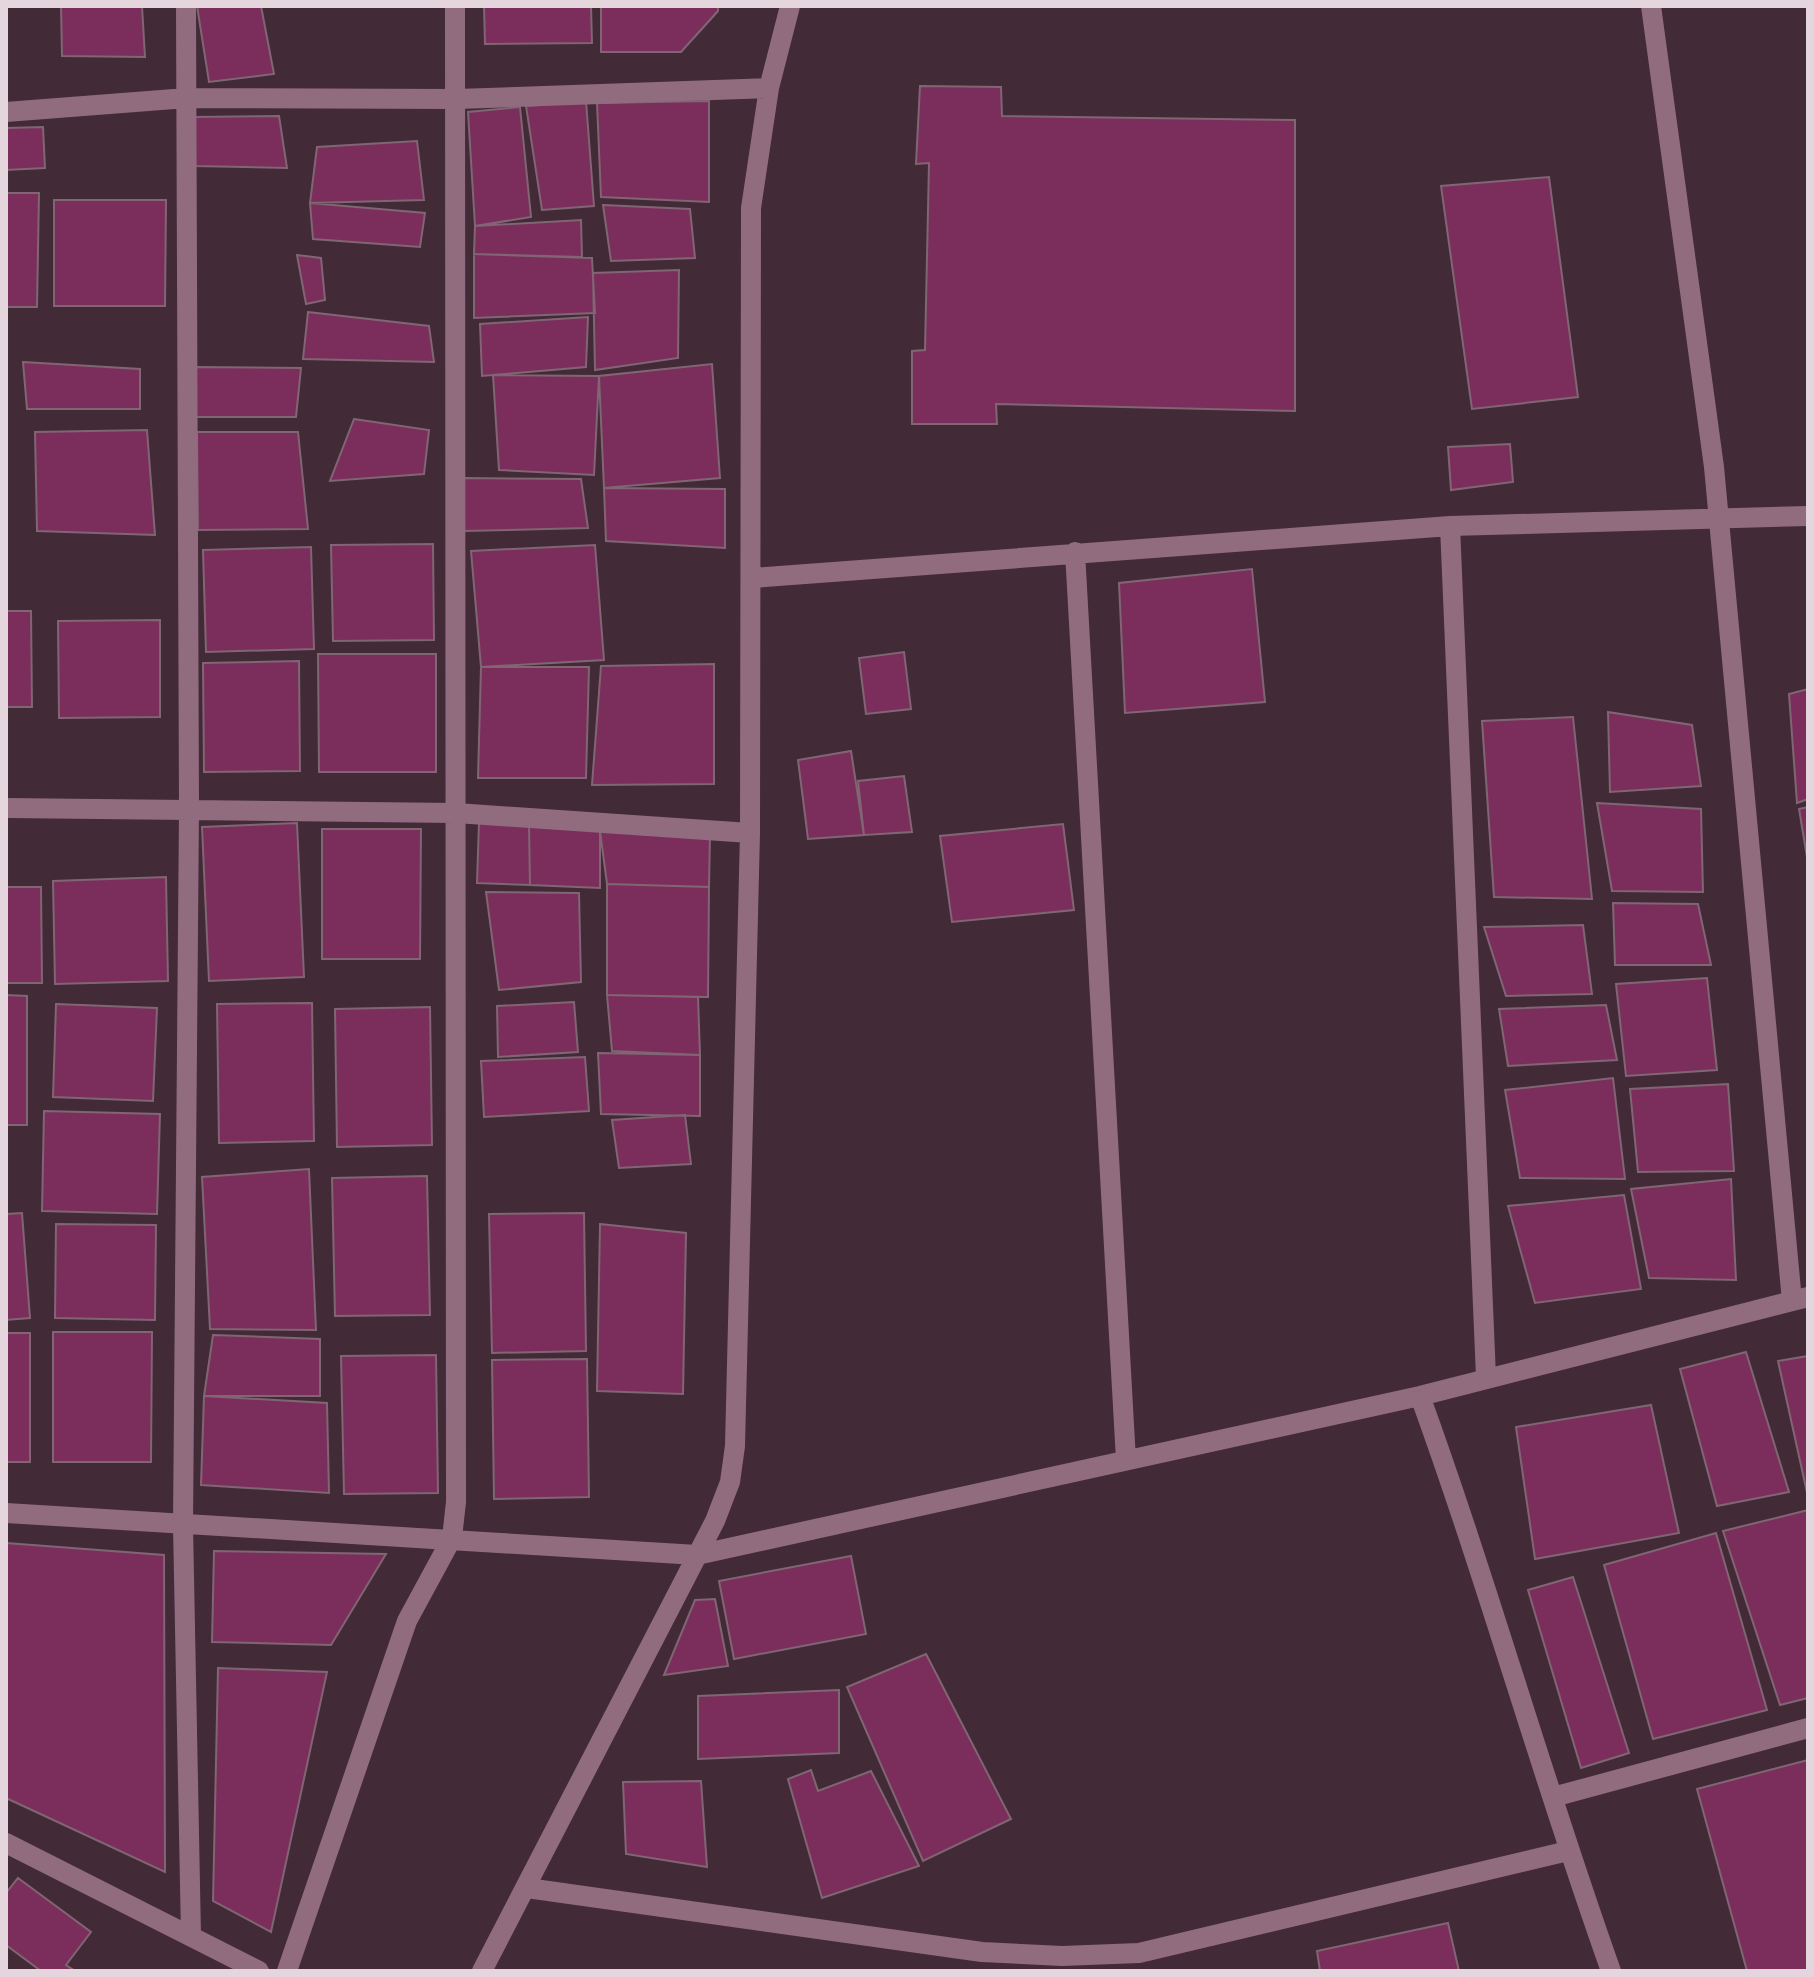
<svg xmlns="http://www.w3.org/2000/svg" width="1814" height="1977" viewBox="0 0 1814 1977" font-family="'Asap Condensed',sans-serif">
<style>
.building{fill:#7b2e5c;stroke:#806573;stroke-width:2}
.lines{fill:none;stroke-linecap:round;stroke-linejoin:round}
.minor{stroke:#916c7f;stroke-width:20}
</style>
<rect width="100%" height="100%" fill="#422a37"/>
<path class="building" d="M61,6H142L145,57L62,56Z
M197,6H261L274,74L209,82Z
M484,6H591L592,43L485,44Z
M601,6H718V11L681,52H601Z
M920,86L1001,87L1002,116L1295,120V411L996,404L997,424H912V351L925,350L929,163L916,164Z
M586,101L594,206L542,210L526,106Z
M709,101V202L601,197L597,103Z
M520,107L531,217L475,226L468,112Z
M279,116L287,168L194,166V117Z
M43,127L45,168L6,170V128Z
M417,141L424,200L310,203L317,147Z
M1549,177L1578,397L1472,409L1441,186Z
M6,193H39L37,307H6Z
M54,200H166L165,306H54Z
M310,203L425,213L420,247L313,239Z
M603,205L690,209L695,258L611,261Z
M581,220L582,257L474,254L475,226Z
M474,254L592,258L595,313L474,318Z
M297,255L321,258L325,300L306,304Z
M679,270L678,358L595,370L593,273Z
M308,312L429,326L434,362L303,359Z
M588,317L586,367L482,376L480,324Z
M23,362L140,369V409H27Z
M712,364L720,478L604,488L599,376Z
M194,367L301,368L296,417H194Z
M493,375L599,376L594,475L499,470Z
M354,419L429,430L424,474L330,481Z
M147,430L155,535L37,531L35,432Z
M197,432H298L308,529L198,530Z
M1510,444L1513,482L1451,490L1448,447Z
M464,478L581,479L588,528L464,531Z
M604,488L725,489V548L606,541Z
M433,544L434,640L333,641L331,545Z
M595,545L604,660L481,667L471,551Z
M311,547L314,649L206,652L203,550Z
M1252,569L1265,702L1125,713L1119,583Z
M6,611H31L32,707H6Z
M160,620V717L59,718L58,621Z
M904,652L911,709L866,714L859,658Z
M318,654H436V772H319Z
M299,661L300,771L204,772L203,663Z
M714,664V784L592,785L601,666Z
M481,667H589L586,778H478Z
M1808,689V799L1797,803L1789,694Z
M1608,712L1692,725L1701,786L1610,792Z
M1573,717L1592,899L1494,897L1482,721Z
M851,751L864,835L808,839L798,760Z
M904,776L912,832L864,835L858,781Z
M1597,803L1701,809L1703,892L1612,891Z
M1808,807V863L1799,809Z
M479,822L529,825L530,885L477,883Z
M297,823L304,977L209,981L202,827Z
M1063,824L1074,910L952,922L940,836Z
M529,825L600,831V888L530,885Z
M322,829H421L420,959H322Z
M600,831L710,835L709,887L607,884Z
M166,877L168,981L55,984L53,881Z
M607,884L709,887L708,997L607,995Z
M6,887H41L42,983H6Z
M486,892L579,893L581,982L499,990Z
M1613,903L1698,904L1711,965H1615Z
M1583,925L1592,994L1506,996L1484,927Z
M1707,978L1717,1070L1626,1076L1616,984Z
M6,995L27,996V1125H6Z
M607,995L698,997L700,1055L612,1051Z
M574,1002L578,1052L498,1057L497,1006Z
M312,1003L314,1141L219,1143L217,1004Z
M56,1004L157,1008L153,1101L53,1097Z
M1606,1005L1617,1060L1508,1066L1499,1009Z
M430,1007L432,1145L337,1147L335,1009Z
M598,1053L700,1055V1116L601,1114Z
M585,1057L589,1111L484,1117L481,1061Z
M1613,1078L1625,1179L1520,1178L1505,1090Z
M1728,1084L1734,1171L1638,1172L1630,1089Z
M44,1111L160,1114L157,1214L42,1211Z
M685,1115L691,1164L619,1168L612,1120Z
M309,1169L316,1330L210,1329L202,1177Z
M427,1176L430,1315L335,1316L332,1178Z
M1731,1179L1736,1280L1649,1278L1631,1189Z
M1624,1195L1641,1289L1535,1303L1508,1206Z
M22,1213L30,1318L6,1320V1214Z
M584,1213L586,1351L492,1353L489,1214Z
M56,1224L156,1225L155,1320L55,1318Z
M600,1224L686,1233L683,1394L597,1391Z
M53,1332H152L151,1462H53Z
M6,1333H30V1462H6Z
M213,1335L320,1339V1396H204Z
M1746,1352L1789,1492L1717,1506L1680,1369Z
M436,1355L438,1493L344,1494L341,1356Z
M1808,1356V1497L1778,1361Z
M587,1359L589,1497L494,1499L492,1360Z
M204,1396L327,1403L329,1493L201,1485Z
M1651,1405L1679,1533L1535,1559L1516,1427Z
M1808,1510V1698L1780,1705L1723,1531Z
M1716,1533L1767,1710L1653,1739L1604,1565Z
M6,1543L164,1555L165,1872L6,1798Z
M214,1551L386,1554L331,1645L212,1642Z
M851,1556L866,1634L734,1659L719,1581Z
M1573,1577L1629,1753L1581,1768L1528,1590Z
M715,1599L728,1666L664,1675L695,1600Z
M926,1654L1011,1819L923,1861L847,1687Z
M218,1668L327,1672L271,1932L213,1901Z
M839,1690V1753L698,1759V1696Z
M1808,1760V1971H1747L1697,1789Z
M811,1770L818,1791L871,1771L919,1866L822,1898L788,1779Z
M701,1781L707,1867L626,1854L623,1782Z
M18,1878L91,1932L66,1965L75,1971H41L6,1945V1893Z
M1448,1923L1459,1971H1320L1317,1951Z"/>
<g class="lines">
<path class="minor" d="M186,6L189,809L183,1525L191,1936
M1651,6L1714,467L1792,1301
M6,112L187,98L457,99L769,88
M1450,526L1486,1377
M1075,552L1126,1460
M752,578L1450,526L1808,516
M6,808L456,813L750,833
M1420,1396C1489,1586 1543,1781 1611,1971
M6,1513L697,1555L1420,1396L1808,1297
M1553,1797L1808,1728
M6,1843L259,1971
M527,1888L982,1952L1062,1956L1139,1953L1568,1851
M287,1971L407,1621L452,1538L456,1502L455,6
M482,1971L715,1521L730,1482L735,1446L750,833L751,208L769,88L790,6"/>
</g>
<rect width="1814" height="1977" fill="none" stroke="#e5d6dd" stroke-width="16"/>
</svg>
